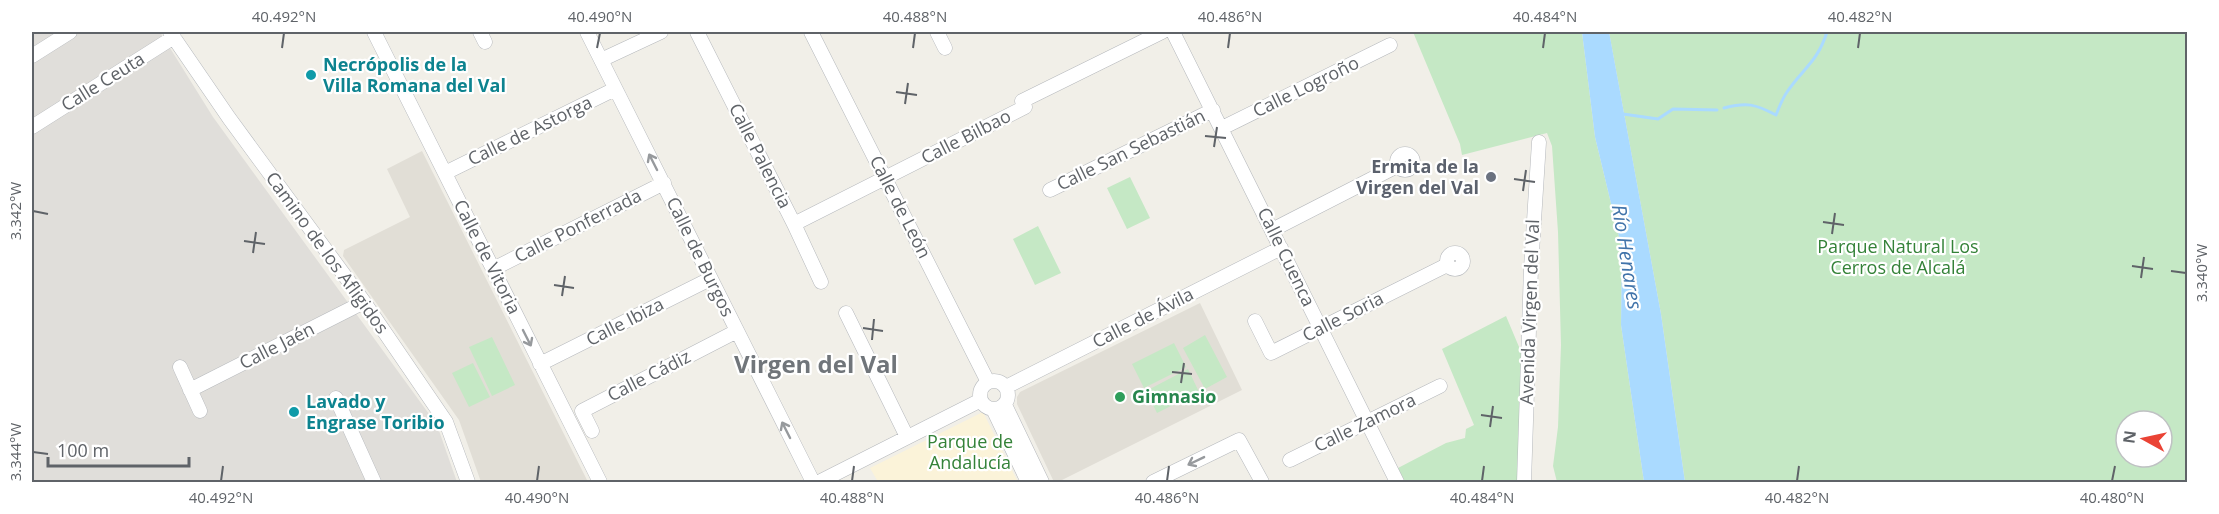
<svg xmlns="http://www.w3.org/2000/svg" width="2219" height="514" viewBox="0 0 2219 514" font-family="'Open Sans',sans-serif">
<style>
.industrial{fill:#e0deda}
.education{fill:#e1ded6}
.green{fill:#c5e8c5;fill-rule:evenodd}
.sand{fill:#fbf3d9}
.water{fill:#aadaff}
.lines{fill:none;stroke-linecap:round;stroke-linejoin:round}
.stream{stroke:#aadaff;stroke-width:3}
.minor-casing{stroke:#b5b8bc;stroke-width:15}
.minor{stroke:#fff;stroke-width:14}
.oneway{stroke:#979a9d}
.ticks{fill:none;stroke:#5f6368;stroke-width:2}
.culture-dot{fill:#0f9aa8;stroke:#fff;stroke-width:2}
.worship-dot{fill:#6b7280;stroke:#fff;stroke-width:2}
.leisure-dot{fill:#2e9e5b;stroke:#fff;stroke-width:2}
.labels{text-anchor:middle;stroke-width:4.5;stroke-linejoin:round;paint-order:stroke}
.culture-label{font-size:18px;font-weight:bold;fill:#0d838f;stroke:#fff;text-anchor:start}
.street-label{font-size:18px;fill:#5f6368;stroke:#fff}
.worship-label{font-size:18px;font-weight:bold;fill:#5b616d;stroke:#fff;text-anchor:end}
.park-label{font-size:18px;fill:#348238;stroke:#fff}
.leisure-label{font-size:18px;font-weight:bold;fill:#27864d;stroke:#fff;text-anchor:start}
.water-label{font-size:20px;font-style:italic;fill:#4174aa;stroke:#fff}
.district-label{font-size:24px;font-weight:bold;fill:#70757a;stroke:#fff}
.neatline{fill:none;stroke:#5f6368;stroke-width:2}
.ticks-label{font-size:15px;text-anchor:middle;fill:#5f6368}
</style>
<rect width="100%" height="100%" fill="#f1efe8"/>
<path class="industrial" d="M32,32H160L213,117L437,425L457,482H32Z"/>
<path class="education" d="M422,151L588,482H481L459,420L343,256L344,250L410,217L387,169Z
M1200,303L1242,390L1058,482H1054L1017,404V397L1020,392Z"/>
<path class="green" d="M1413,32H1582L1595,137L1622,249L1621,325L1644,482H1557L1553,466L1558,427L1561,345L1558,232L1552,146L1547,133L1462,155L1460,144Z
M1609,32H2187V482H1685L1661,314ZM2126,421H2162V457H2126Z
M1130,177L1150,218L1127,229L1107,188Z
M1038,226L1061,273L1035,285L1013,239Z
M1506,316L1527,366L1524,482H1405L1398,468L1446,443L1465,438L1466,429L1474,425L1442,349Z
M1205,335L1227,377L1205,389L1183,348Z
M492,337L515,385L492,396L469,347Z
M1174,343L1186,367L1144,388L1132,364Z
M473,363L490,397L469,407L452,373Z
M1188,369L1199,392L1157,413L1146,391Z"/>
<path class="sand" d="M983,412L1018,482H878L870,468Z"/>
<path class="water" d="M1582,32H1609L1610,37L1661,314L1685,482H1644L1621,325L1622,249L1595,137Z"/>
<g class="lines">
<path class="stream" d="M1724,108C1747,102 1755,104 1776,115C1779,108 1782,99 1787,92C1803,68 1817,63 1827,32
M1623,114L1658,119L1673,109L1717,110"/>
<defs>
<path id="minor" d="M170,32L229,118L364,302L446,422L468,482
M374,32L600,482
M480,32L485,42
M587,32L813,482
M697,32L794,224L821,282
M811,32L988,382
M937,32L945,48
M1173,32L1397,482
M32,56L70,32
M601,60L661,32
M32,127L174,37
M1222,128L1390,45
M1397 162a8 8 0 1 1 16 0a8 8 0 1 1-16 0Z
M445,173L615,89
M1050,190L1213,110
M794,224L1025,107L1022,101L1162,32
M1272,230L1397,166
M1447 261a8 8 0 1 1 16 0a8 8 0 1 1-16 0Z
M493,269L664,183
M846,313L907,437
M1255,321L1271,353L1447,265
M540,364L710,279
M180,367L200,411
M980 395a14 14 0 1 1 28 0a14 14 0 1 1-28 0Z
M1006,387L1281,248
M190,390L364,302
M336,398L374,482
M1005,405L1042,482
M993,409L1028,482
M592,431L582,411L737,331
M1290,460L1440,386
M819,482L981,400
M1153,482L1239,440L1262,482
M1524,482L1531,268L1539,142"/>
</defs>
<use href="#minor" class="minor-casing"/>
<use href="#minor" class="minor"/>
</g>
<defs><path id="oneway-shaft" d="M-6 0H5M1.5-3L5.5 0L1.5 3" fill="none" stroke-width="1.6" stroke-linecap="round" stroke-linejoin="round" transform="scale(1.5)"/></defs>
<g class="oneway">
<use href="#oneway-shaft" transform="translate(653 162) rotate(-117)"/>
<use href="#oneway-shaft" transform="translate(527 338) rotate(63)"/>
<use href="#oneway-shaft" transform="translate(786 430) rotate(-117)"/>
<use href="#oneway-shaft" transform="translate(1196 461) rotate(154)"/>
</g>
<path class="ticks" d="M282,48L284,33M597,48L600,33M913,48L915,33M1228,48L1230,33M1543,48L1545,33M1858,48L1860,33M896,92L917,95M905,104L908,83M1205,136L1226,138M1214,147L1217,127M1514,179L1535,182M1523,191L1526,170M33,211L48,214M1823,222L1844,225M1832,234L1835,213M244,241L265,244M253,253L256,232M2132,266L2153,269M2171,271L2186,273M2141,278L2144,257M554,285L574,288M562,296L565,276M863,328L883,331M872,340L874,319M1172,372L1192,374M1181,383L1184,363M1481,415L1502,418M1490,427L1493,406M33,452L48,454M221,481L223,466M537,481L539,466M852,481L854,466M1167,481L1169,466M1482,481L1484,466M1797,481L1799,466M2112,481L2115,466"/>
<g class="culture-dot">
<circle cx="311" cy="75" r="6"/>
<circle cx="294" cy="412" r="6"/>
</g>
<circle class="worship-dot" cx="1491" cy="177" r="6"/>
<circle class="leisure-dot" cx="1120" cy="397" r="6"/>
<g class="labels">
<g class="culture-label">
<text x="323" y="71">Necrópolis de la<tspan x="323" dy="21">Villa Romana del Val</tspan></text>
<text x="306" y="408">Lavado y<tspan x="306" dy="21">Engrase Toribio</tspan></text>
</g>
<g class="street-label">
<text transform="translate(103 82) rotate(-32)" y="6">Calle Ceuta</text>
<text transform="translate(1306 87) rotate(-26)" y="6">Calle Logroño</text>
<text transform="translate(530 131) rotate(-26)" y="6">Calle de Astorga</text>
<text transform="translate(966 137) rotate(-27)" y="6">Calle Bilbao</text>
<text transform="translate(1131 150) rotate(-26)" y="6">Calle San Sebastián</text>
<text transform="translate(760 156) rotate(63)" y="6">Calle Palencia</text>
<text transform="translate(900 207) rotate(63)" y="6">Calle de León</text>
<text transform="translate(578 226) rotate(-27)" y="6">Calle Ponferrada</text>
<text transform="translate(327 253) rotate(54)" y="6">Camino de los Afligidos</text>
<text transform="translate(487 257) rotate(63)" y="6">Calle de Vitoria</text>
<text transform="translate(700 257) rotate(64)" y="6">Calle de Burgos</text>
<text transform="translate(1286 257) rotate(64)" y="6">Calle Cuenca</text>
<text transform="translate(1530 312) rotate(-88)" y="6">Avenida Virgen del Val</text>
<text transform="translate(1343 317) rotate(-27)" y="6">Calle Soria</text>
<text transform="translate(1143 318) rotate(-27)" y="6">Calle de Ávila</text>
<text transform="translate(625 322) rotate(-27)" y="6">Calle Ibiza</text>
<text transform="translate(277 346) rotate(-27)" y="6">Calle Jaén</text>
<text transform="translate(649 376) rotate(-27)" y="6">Calle Cádiz</text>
<text transform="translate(1365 423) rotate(-26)" y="6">Calle Zamora</text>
</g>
<g class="worship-label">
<text x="1479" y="173">Ermita de la<tspan x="1479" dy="21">Virgen del Val</tspan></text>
</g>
<g class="park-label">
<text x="1898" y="253">Parque Natural Los<tspan x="1898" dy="21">Cerros de Alcalá</tspan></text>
<text x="970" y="448">Parque de<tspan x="970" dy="21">Andalucía</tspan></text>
</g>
<g class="leisure-label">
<text x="1132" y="403">Gimnasio</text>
</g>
<g class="water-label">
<text transform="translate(1627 257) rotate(81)" y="7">Río Henares</text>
</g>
<g class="district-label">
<text x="816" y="373">Virgen del Val</text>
</g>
</g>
<rect width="2219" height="514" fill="none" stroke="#ffffff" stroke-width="66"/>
<g transform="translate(2144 439) rotate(278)"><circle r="28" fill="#ffffff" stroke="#bfc1c3" stroke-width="1.5"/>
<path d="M0-4.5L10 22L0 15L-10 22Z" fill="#ea4335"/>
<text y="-9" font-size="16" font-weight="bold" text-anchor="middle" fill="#5f6368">N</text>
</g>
<path d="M48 457v9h141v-9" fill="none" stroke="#5f6368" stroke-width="3"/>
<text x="57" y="457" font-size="18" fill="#5f6368" stroke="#ffffff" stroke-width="4.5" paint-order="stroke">100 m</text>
<rect x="33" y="33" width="2153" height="448" class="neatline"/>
<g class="ticks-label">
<text x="284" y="22">40.492°N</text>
<text x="600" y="22">40.490°N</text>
<text x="915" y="22">40.488°N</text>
<text x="1230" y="22">40.486°N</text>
<text x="1545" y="22">40.484°N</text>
<text x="1860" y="22">40.482°N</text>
<text transform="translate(16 211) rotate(-90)" y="5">3.342°W</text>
<text transform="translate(2202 273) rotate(-90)" y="5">3.340°W</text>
<text transform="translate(16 452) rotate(-90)" y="5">3.344°W</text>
<text x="221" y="503">40.492°N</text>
<text x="537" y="503">40.490°N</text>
<text x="852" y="503">40.488°N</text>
<text x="1167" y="503">40.486°N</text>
<text x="1482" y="503">40.484°N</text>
<text x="1797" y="503">40.482°N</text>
<text x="2112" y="503">40.480°N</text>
</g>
</svg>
